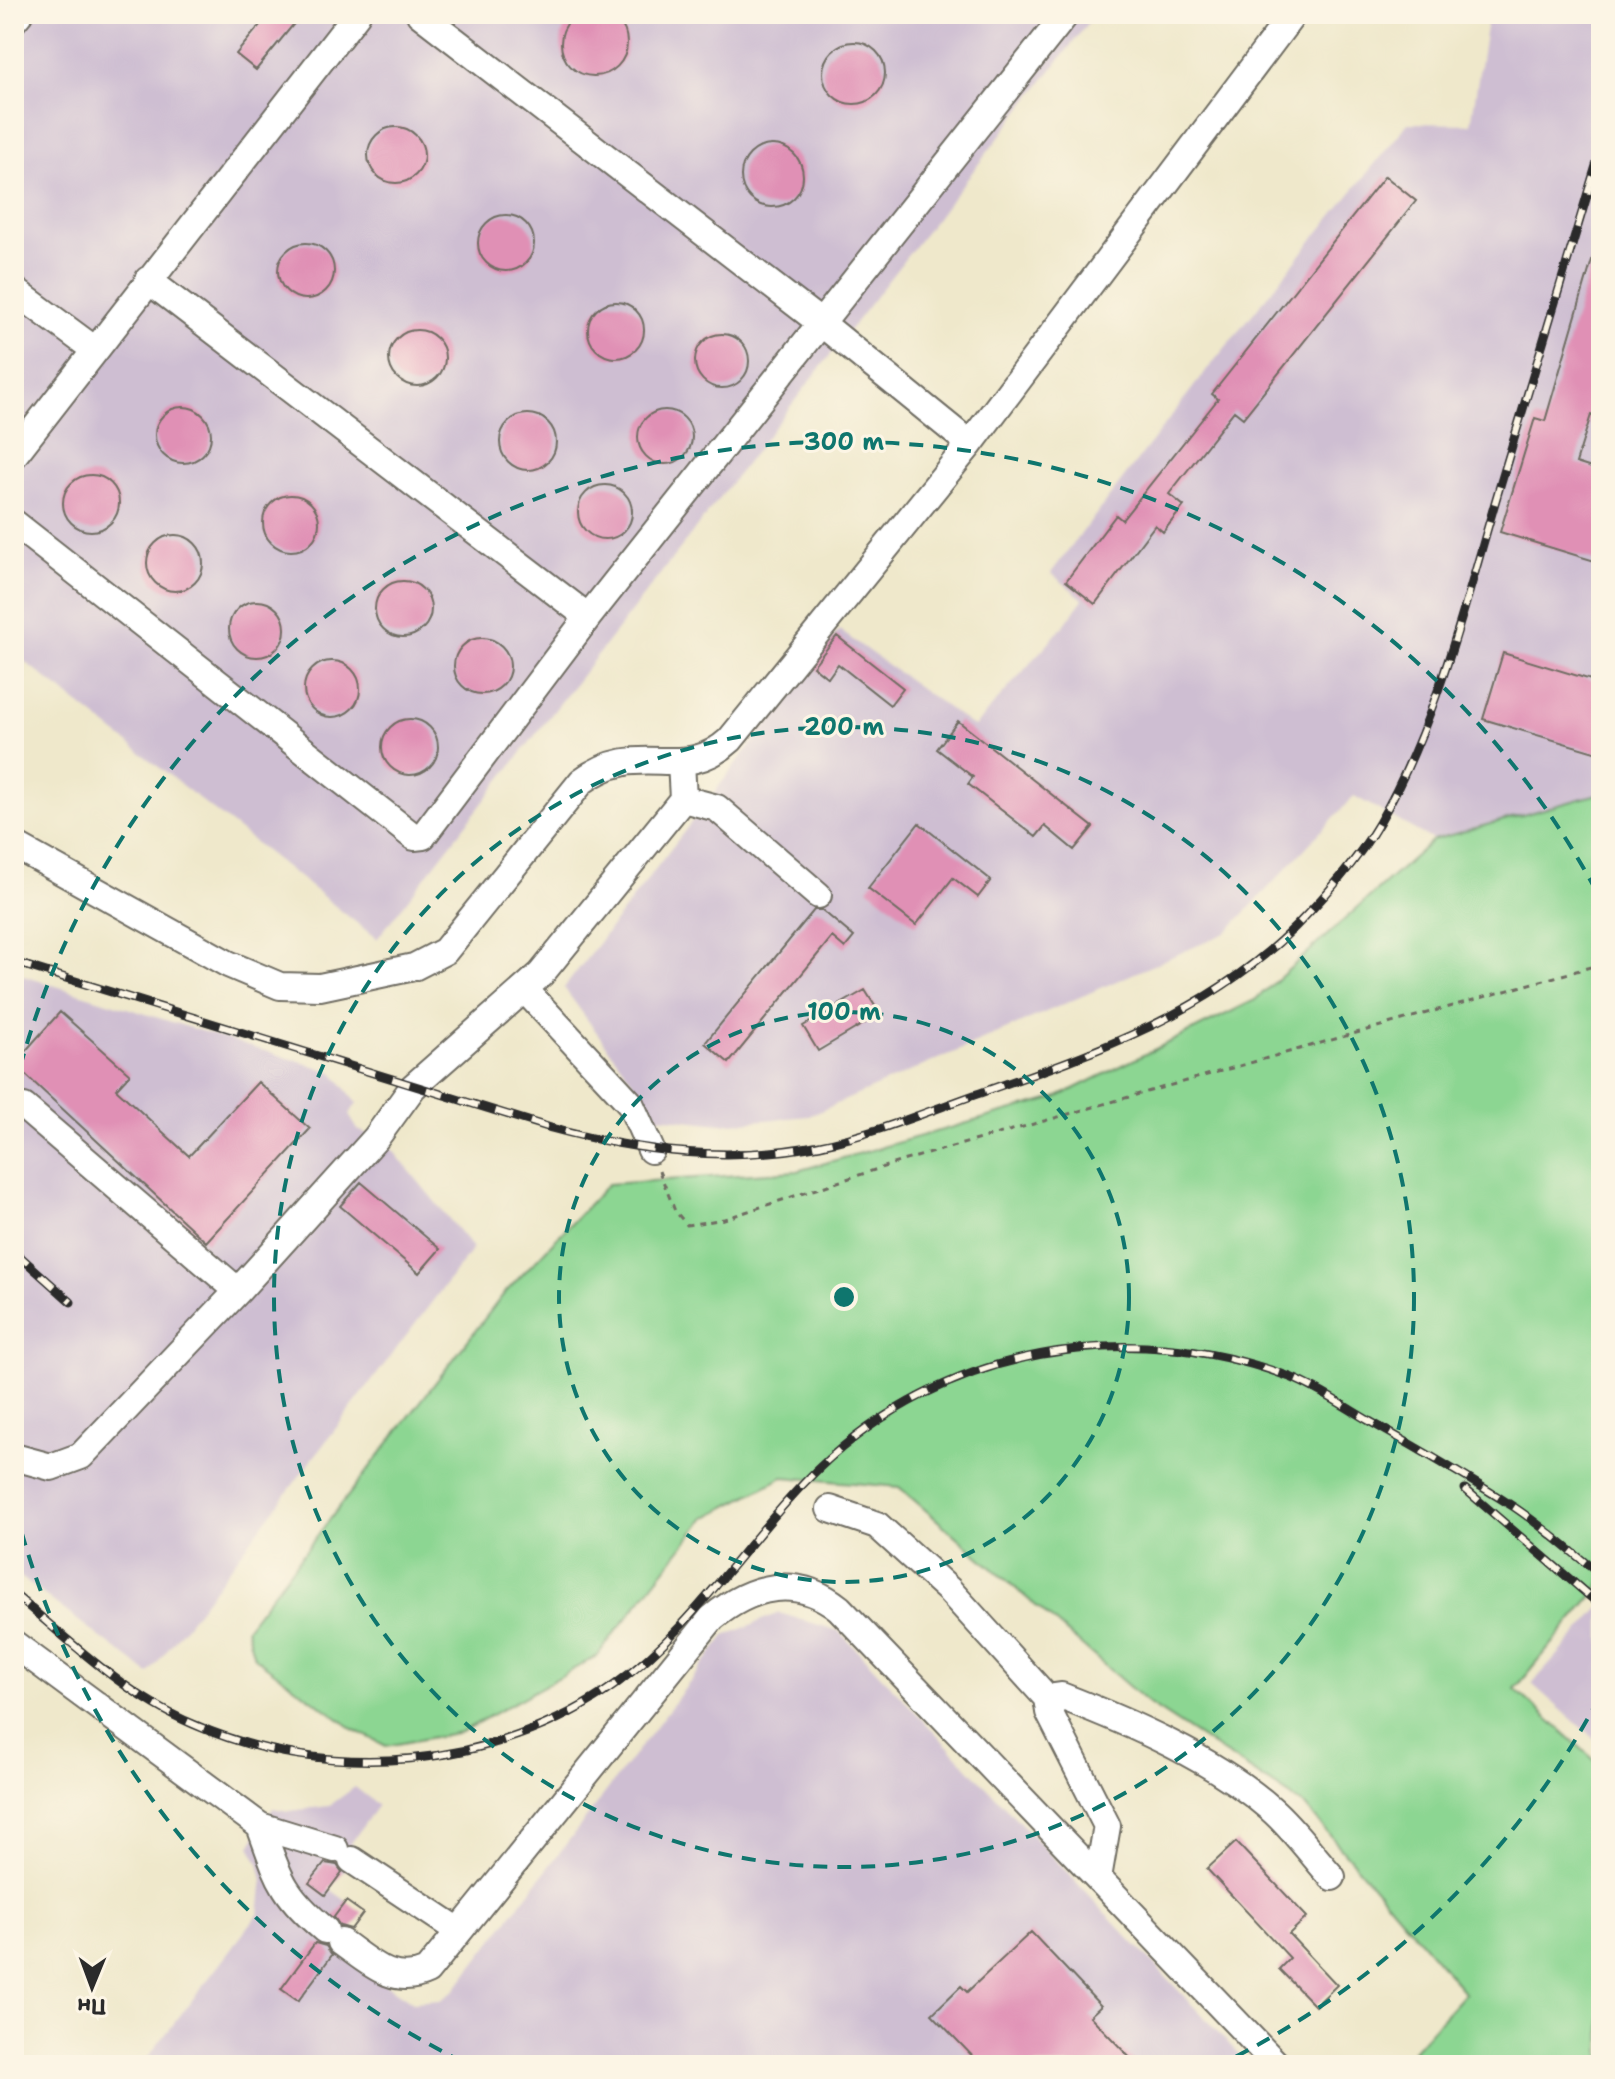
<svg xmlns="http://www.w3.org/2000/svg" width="1615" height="2079" viewBox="0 0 1615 2079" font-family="'Shantell Sans',sans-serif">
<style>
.industrial{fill:#cebed2}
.green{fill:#8cd692;stroke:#5c805e;stroke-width:2}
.building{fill:#e090b5}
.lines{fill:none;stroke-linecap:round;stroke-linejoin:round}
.minor-casing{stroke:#706d63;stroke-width:30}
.path{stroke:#706d63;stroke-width:3;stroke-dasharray:6 6;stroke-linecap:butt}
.minor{stroke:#fff;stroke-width:26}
.rail-casing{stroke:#2b2b2b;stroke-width:9}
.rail{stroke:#fcf5e5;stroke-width:6;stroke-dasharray:18;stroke-linecap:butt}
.ring{fill:none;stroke:#0f766e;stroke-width:4;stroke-dasharray:14 10}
.centre{fill:#0f766e;stroke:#fcf5e5;stroke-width:4}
.ring-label{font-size:24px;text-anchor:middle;font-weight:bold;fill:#0f766e;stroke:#fcf5e5;stroke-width:6;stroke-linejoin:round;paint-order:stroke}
</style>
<rect width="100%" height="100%" fill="#fcf5e5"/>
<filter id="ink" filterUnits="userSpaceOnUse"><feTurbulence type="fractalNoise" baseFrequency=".0125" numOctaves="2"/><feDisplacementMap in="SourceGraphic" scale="16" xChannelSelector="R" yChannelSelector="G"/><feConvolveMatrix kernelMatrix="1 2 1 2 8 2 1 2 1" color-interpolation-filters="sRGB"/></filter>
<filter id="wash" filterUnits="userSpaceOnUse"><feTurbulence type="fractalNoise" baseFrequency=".006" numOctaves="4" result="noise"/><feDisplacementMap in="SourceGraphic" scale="32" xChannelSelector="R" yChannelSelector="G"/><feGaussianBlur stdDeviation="1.8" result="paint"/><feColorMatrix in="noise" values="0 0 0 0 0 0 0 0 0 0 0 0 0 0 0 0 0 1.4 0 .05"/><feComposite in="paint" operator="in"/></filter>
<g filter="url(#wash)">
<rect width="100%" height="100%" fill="#efe8cb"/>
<path class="industrial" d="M14,14H1095L377,939L14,653Z
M1488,14H1601V793L1433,840L1354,796L1226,933L809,1116L720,1124L659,1117L564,988L839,630L974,727L1065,624L1083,599L1051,573L1202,376L1408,123L1471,124Z
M14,973L333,1072L357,1103L349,1115L358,1130L386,1142L473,1248L149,1674L14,1572Z
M1601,1607V1745L1532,1684Z
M779,1613L839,1631L1249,2065H142L259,1913L263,1880L259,1863L250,1846L273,1808L290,1811L329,1806L355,1787L378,1805L350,1844L359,1851L330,1889L363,1913L336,1951L412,2002L440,2000L453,1992L725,1636Z"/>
<path class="green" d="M1601,793V1585L1515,1689L1601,1766V2065H1427L1413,2050L1465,1993L1305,1806L1149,1704L899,1487L783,1477L705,1518L597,1656L461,1732L386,1746L353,1729L254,1657L246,1628L503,1295L608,1184L797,1171L1056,1098L1255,1000L1433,840Z"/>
<g id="blocks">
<path class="building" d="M561 43a33 33 0 1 1 66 0a33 33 0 1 1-66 0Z
M269,14H302L256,70L236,54Z
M823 73a31 31 0 1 1 62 0a31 31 0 1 1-62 0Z
M368 155a28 28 0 1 1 56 0a28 28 0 1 1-56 0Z
M741 176a31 31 0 1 1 62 0a31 31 0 1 1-62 0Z
M1385,176L1416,201L1243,418L1234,411L1169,494L1184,506L1163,532L1155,525L1095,604L1066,581L1116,515L1122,520L1218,399L1212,394Z
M478 243a28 28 0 1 1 56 0a28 28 0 1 1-56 0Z
M1597,243L1601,244V418L1591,415L1576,463L1601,471V563L1500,532L1535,418L1545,421Z
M278 271a28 28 0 1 1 56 0a28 28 0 1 1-56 0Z
M588 330a28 28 0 1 1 56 0a28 28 0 1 1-56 0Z
M389 358a28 28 0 1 1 56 0a28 28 0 1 1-56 0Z
M695 361a27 27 0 1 1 54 0a27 27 0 1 1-54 0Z
M155 435a28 28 0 1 1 56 0a28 28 0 1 1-56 0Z
M638 437a27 27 0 1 1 54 0a27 27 0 1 1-54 0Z
M500 442a28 28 0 1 1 56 0a28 28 0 1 1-56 0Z
M63 503a28 28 0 1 1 56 0a28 28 0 1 1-56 0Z
M578 512a27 27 0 1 1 54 0a27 27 0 1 1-54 0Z
M263 523a28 28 0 1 1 56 0a28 28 0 1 1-56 0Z
M147 563a28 28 0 1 1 56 0a28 28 0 1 1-56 0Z
M375 609a28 28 0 1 1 56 0a28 28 0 1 1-56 0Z
M229 629a28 28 0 1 1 56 0a28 28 0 1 1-56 0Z
M837,636L903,688L890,705L838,664L828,678L813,666Z
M454 666a28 28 0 1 1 56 0a28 28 0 1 1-56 0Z
M1503,653L1601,683V754L1483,719Z
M304 689a28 28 0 1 1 56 0a28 28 0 1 1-56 0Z
M382 747a28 28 0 1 1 56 0a28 28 0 1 1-56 0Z
M958,721L1093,827L1074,850L1045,826L1036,837L968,784L973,777L937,749Z
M919,823L991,880L978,897L953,878L916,925L868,888Z
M814,910H822L854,937L845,948L832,937L729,1063L705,1043Z
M865,990L880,1014L818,1051L803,1026Z
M60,1012L130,1074L116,1089L189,1156L258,1082L310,1129L206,1242L14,1064Z
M361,1182L440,1249L419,1273L340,1206Z
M1236,1842L1307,1917L1289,1934L1337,1985L1315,2006L1279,1969L1290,1958L1207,1869Z
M325,1863L337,1865L342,1872L325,1895L309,1883Z
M346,1901L363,1913L351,1929L340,1926L334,1917Z
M1031,1932L1101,2006L1090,2016L1137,2065H981L932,2014L961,1986L967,1992Z
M315,1943L326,1946L332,1955L298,2001L281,1989Z"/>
</g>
</g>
<g filter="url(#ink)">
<use href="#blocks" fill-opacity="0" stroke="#706d63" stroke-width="2"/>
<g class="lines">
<defs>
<path id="minor" d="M420,14L821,323L970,444
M14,20L19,14
M148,280L588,617
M14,290L95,350
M14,455L357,14
M14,523L414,837L423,836L588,617L1066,14
M683,799L717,808L818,895
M14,845L228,964L280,986L320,987L414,967L445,951L582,781C641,737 681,785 730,740L970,444L1293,14
M526,991L630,1103L651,1150
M24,1107L238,1291
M14,1457L51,1467L81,1456L238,1291L376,1138L413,1087L541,974L683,799L681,762
M830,1509L877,1525L949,1590L1047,1698L1049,1712L1107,1826L1098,1878
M14,1644L260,1826L335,1849
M1047,1698L1061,1696C1131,1723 1214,1759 1271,1809C1293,1828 1312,1855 1332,1877
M260,1826C279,1878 281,1893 325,1930
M352,1860L459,1931
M341,1942C368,1961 393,1987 427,1971L712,1618C751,1586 796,1574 839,1608L1277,2065"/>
</defs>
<use href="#minor" class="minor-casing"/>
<path class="path" d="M659,1171L675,1211L687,1225L724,1219L902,1161L1601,964"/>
<use href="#minor" class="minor"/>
<defs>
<path id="rail" d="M14,962L551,1128C640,1152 728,1163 820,1145C874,1134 926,1112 977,1094C1091,1054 1209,1014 1296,926C1326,895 1357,861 1379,823C1437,723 1466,600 1499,489C1533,376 1567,262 1601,149
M14,1251L71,1302
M1465,1489L1601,1606
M14,1594C70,1641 125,1695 193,1724C326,1783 496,1771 616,1684C696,1626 748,1537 818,1469C944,1348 1128,1315 1290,1377C1318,1388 1345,1407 1371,1422C1419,1449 1467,1477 1514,1507C1544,1527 1572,1553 1601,1575"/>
</defs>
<use href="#rail" class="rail-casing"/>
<use href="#rail" class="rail"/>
</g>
</g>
<g class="ring">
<circle cx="844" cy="1297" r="285"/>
<circle cx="844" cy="1297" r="570"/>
<path d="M1599 1698A855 855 0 0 1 1225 2062M463 2062A855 855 0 0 1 14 1504M14 1090A855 855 0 0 1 1599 896"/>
</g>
<circle cx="844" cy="1297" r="12" class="centre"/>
<g class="ring-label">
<text x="844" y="450">300 m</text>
<text x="844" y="735">200 m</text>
<text x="844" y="1020">100 m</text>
</g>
<rect width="1615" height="2079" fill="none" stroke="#fcf5e5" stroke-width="48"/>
<g transform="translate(92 1987) rotate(181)" stroke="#fcf5e5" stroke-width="6" paint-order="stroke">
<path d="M0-6L14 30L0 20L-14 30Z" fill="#2b2b2b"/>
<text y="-12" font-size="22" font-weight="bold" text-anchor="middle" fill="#2b2b2b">Пн</text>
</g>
</svg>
